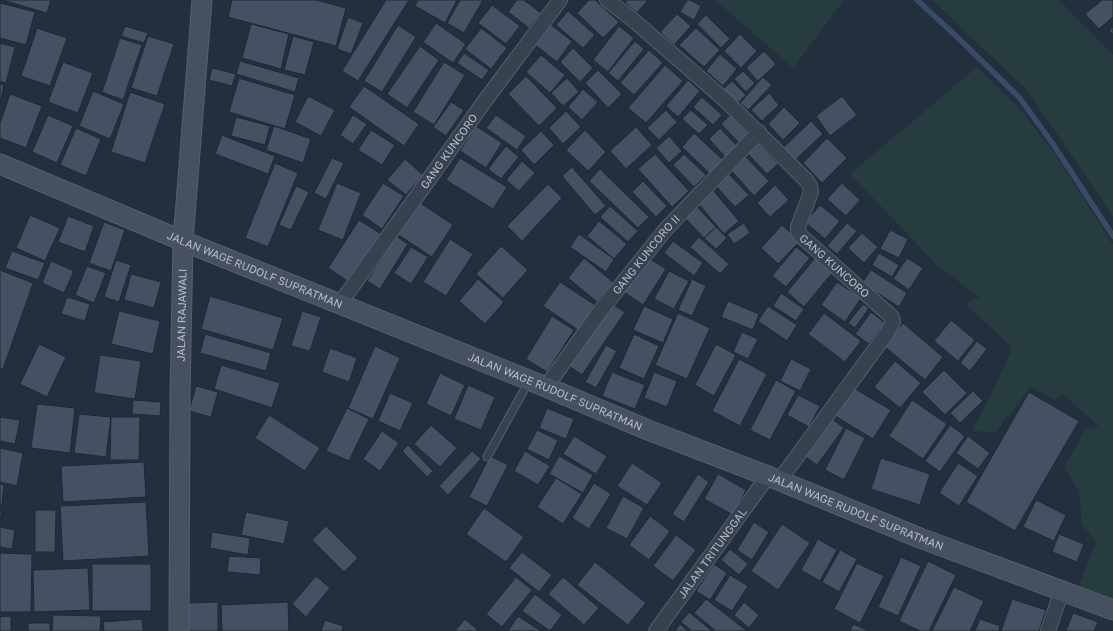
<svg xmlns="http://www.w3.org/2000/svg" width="1113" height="631" viewBox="0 0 1113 631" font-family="'Golos Text',sans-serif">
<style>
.green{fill:#263c3f}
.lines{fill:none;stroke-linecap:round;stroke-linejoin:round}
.stream{stroke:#394c67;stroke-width:5.5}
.building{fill:#455162;stroke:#1f2835}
.lane-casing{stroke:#565f6c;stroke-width:9}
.street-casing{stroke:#565f6c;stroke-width:16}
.secondary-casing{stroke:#565f6c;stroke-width:21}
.lane{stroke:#38414e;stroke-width:7}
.street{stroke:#38414e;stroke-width:14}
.secondary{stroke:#465061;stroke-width:19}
.labels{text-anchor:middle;stroke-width:3.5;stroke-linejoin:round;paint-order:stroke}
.street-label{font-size:11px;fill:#b4bcc9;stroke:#1d2633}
</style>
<rect width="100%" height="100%" fill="#242f3e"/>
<path class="green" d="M715,0H844L793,68Z
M932,0H1059L1113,55V217L1098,194L1027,90Z
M977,67L1024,114L1053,151L1113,245V602L1093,594L1079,585L1096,542L1082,524L1079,491L1064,467L1085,430L1099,427L1062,393L1055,400L1030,386L1022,399L995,432L972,431L994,389L1012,348L966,304L979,297L937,265L850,174Z"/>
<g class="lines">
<path class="stream" d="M917,0L956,36L1019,97L1053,144L1113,236"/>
</g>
<path class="building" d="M2,0H51L47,13Z
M232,0H316L346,8L336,46L228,17Z
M386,0H409L358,81L342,71Z
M418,0H457L445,23L415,6Z
M460,0H483L464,33L447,23Z
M517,0H524L541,13L529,28L508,12Z
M589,0H595L619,22L603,38L577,13Z
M627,0H648L637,13L625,3Z
M687,0H690L701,6L694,20L680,12Z
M1102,0H1113V17L1099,29L1085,14Z
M0,3L35,12L26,45L0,38Z
M492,5L520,26L506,44L478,23Z
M568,11L595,35L583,48L556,25Z
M677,14L691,26L674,45L660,32Z
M706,15L730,39L721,48L697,24Z
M348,17L363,23L351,54L337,49Z
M436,23L466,44L453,63L423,42Z
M251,24L289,34L281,69L242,58Z
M550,24L572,41L557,62L534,44Z
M398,25L416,37L382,92L364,81Z
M125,26L148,33L144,43L121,36Z
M619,26L634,38L608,72L593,60Z
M1113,27V35L1109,30Z
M37,28L67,38L50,86L21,76Z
M481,28L507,48L491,69L465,49Z
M696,28L720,50L704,67L679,45Z
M740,34L757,51L741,68L724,51Z
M148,36L174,44L157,96L131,88Z
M293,36L314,42L305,75L284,70Z
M120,38L142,45L123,100L102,92Z
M635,41L644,49L618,81L608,73Z
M0,43L15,47L6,83L0,81Z
M420,46L439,60L407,108L387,94Z
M573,48L593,68L580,82L560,62Z
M649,50L663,63L634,95L620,83Z
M764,51L776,64L758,81L746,68Z
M464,53L489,70L482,80L457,63Z
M720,54L737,69L723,86L706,71Z
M541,55L565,75L550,93L526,72Z
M240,61L299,78L295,92L236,74Z
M63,62L93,73L78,113L48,102Z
M444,62L465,75L434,125L413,112Z
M665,65L683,81L646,123L628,108Z
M212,68L236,74L232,86L209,80Z
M598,70L622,94L608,108L585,83Z
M743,71L755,83L746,92L734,79Z
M526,76L557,108L539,126L508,94Z
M763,77L772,85L748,110L740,103Z
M239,78L295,95L285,129L229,112Z
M567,78L579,92L563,106L551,93Z
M688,80L700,91L678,117L666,106Z
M732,81L746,95L736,105L722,90Z
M0,84L4,85L0,104Z
M364,86L419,124L404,146L349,107Z
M583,89L598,102L582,120L568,107Z
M93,91L124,104L110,139L79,126Z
M130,92L165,104L145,163L111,152Z
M769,93L779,105L762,121L751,110Z
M10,94L42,106L26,148L0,138V123Z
M308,96L335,110L321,136L295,122Z
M842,96L857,115L830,136L816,116Z
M702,97L722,115L713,125L693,107Z
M451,102L464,110L446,136L433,127Z
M784,107L800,123L783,140L768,124Z
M666,110L677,122L659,140L647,128Z
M691,110L708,125L699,134L682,119Z
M566,111L581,127L563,144L549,128Z
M48,115L73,126L57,163L32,152Z
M353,115L367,124L353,144L340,135Z
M496,115L526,136L517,150L486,128Z
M730,115L749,135L740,144L721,124Z
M236,117L270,126L265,145L231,136Z
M811,121L823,134L794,161L782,149Z
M274,126L311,139L303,163L266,150Z
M476,126L502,143L486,168L460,151Z
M636,127L652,145L626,169L610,151Z
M76,128L101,139L86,176L60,165Z
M720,128L739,148L727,159L709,139Z
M371,130L395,145L382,165L358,150Z
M585,130L606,152L588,171L566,150Z
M541,131L554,145L534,165L521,150Z
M694,133L723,160L710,174L682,147Z
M222,135L275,156L268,174L215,154Z
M669,136L682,151L669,163L656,148Z
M827,138L847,158L822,183L803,163Z
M757,142L778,164L767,174L746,152Z
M506,146L519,157L501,179L488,169Z
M655,154L689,191L672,207L638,169Z
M684,154L706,175L694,187L673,165Z
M743,154L769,181L754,196L729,168Z
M332,158L344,163L326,199L314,193Z
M460,158L507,187L493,209L446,180Z
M405,159L423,175L406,195L387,180Z
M522,161L535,173L519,191L506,180Z
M275,163L298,173L268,247L245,238Z
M572,167L606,206L595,215L562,176Z
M600,169L649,217L638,228L589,181Z
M728,173L749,195L735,207L715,185Z
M643,181L667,206L656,217L632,192Z
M337,183L361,193L343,240L318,230Z
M383,183L404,196L382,229L362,215Z
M842,183L860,200L846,216L827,199Z
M548,184L562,198L522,241L507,226Z
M775,185L789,200L770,217L757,203Z
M296,186L309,192L291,230L279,225Z
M712,189L739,221L724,234L697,202Z
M419,202L453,225L432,257L397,234Z
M695,205L716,227L704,238L684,217Z
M820,205L840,221L825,239L805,222Z
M610,206L638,231L628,242L600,217Z
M30,215L60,228L45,261L16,248Z
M68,216L94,226L85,252L58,242Z
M359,220L381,234L349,282L328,268Z
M599,221L627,244L614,259L587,236Z
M104,222L125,230L111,271L89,263Z
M744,223L750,233L734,244L727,234Z
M847,223L857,231L837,254L827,246Z
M782,225L800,241L778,264L761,248Z
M716,227L727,238L716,249L704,238Z
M890,230L908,239L899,258L880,249Z
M862,233L878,247L864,263L848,248Z
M579,234L614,259L606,272L570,247Z
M396,236L408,244L380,289L367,281Z
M699,237L729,264L720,274L690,247Z
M450,239L473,254L446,296L423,282Z
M673,241L703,263L694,276L664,253Z
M501,246L528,270L503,298L476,274Z
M411,247L428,257L411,284L394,273Z
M796,247L810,258L786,287L772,276Z
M12,251L45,263L38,280L5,268Z
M879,253L899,265L892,277L872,265Z
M647,257L666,269L643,305L624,292Z
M584,258L614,283L597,302L568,278Z
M815,258L832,273L804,307L787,292Z
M907,258L923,268L909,290L893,279Z
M116,260L131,265L119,302L104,297Z
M51,261L74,271L64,293L42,283Z
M87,266L106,273L94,303L75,295Z
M0,270L33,283L3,369L0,368Z
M871,270L907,293L899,307L862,283Z
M669,271L689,281L674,309L654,299Z
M131,274L161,282L154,308L124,300Z
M478,279L504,302L485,324L459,301Z
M692,279L706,286L692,316L678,310Z
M560,282L595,305L578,330L543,306Z
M837,282L861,298L845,322L821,305Z
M781,293L804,309L796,321L773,306Z
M210,296L283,318L273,350L201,329Z
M67,297L90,304L85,321L61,314Z
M728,301L759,314L753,330L721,317Z
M612,304L625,312L582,375L569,366Z
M863,304L869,308L855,328L848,323Z
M644,306L673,319L663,343L633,330Z
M768,306L797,325L787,341L758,321Z
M119,311L160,321L153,354L111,344Z
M302,311L321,317L310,351L291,346Z
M871,312L885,323L869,344L855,334Z
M678,313L710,328L687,379L655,365Z
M824,313L861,341L845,362L808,334Z
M552,316L574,330L547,372L526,359Z
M951,320L975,340L958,361L934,341Z
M903,323L943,357L925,380L884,346Z
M742,332L758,339L748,359L733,352Z
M205,334L271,353L266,371L200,353Z
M634,334L659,346L644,379L619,368Z
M977,341L987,349L970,371L960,363Z
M39,344L66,357L47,397L20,384Z
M716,344L736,355L714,396L695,385Z
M606,345L617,351L596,388L585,382Z
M375,346L400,358L373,419L348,408Z
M330,348L357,358L349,382L322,372Z
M100,355L141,361L135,399L94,393Z
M739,359L767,374L740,426L712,411Z
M791,359L811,369L800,391L780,381Z
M895,361L921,383L900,408L874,387Z
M221,365L280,383L272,408L214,389Z
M944,370L967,393L945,415L922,392Z
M612,372L645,385L635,409L602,396Z
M654,372L677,381L667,407L644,398Z
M440,373L465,385L451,416L426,404Z
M776,380L796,391L770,440L750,430Z
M468,385L495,397L481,430L454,419Z
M196,386L218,392L211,417L189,411Z
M852,387L891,410L873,439L835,416Z
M973,391L983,401L960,423L950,413Z
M1029,392L1079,421L1015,531L966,502Z
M390,393L413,403L400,431L378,421Z
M798,395L820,406L809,427L787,415Z
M133,400L161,402L160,416L132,414Z
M912,400L947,424L923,459L889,436Z
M37,404L75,408L70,453L31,448Z
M347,408L369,419L349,461L326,451Z
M547,408L574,419L566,439L539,428Z
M79,414L111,417L106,457L74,453Z
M269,415L320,448L305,471L255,438Z
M0,417L20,420L15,444L0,441Z
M111,417H140L139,460H110Z
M831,418L844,428L817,465L803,455Z
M431,425L457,448L440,467L414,444Z
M950,425L965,436L940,472L925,461Z
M846,428L865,438L844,480L825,470Z
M537,430L558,440L549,460L527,449Z
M382,431L399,443L380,471L363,459Z
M574,436L607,456L596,474L563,454Z
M968,436L990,453L978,469L956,453Z
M408,445L433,471L427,477L402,451Z
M0,448L23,453L17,486L0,482Z
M472,451L481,459L448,495L439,486Z
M525,451L550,466L538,485L514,471Z
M490,456L508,465L487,506L469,497Z
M559,456L593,475L583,493L549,474Z
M881,458L930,474L920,505L871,489Z
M144,462L146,497L63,502L61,466Z
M632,463L662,483L647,505L617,486Z
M958,463L978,476L959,506L939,493Z
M698,474L709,482L684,522L672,514Z
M718,474L746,490L733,515L704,499Z
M556,478L582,494L563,524L537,507Z
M594,483L611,494L589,529L572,518Z
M0,484L4,485L2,505H0Z
M623,496L644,508L627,539L606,528Z
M1036,500L1066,515L1054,541L1023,527Z
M146,502L149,556L63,561L60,506Z
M484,508L524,537L506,562L466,534Z
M0,510L2,511L0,524Z
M35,510H56L55,552H35Z
M246,512L289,521L284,544L241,535Z
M650,516L670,531L649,560L629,545Z
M754,522L769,532L752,560L737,550Z
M782,524L810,543L778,590L751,571Z
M326,526L358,558L344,572L312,540Z
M0,527L15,530L12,549L0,547Z
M212,532L250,538L248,555L210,548Z
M1059,534L1084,544L1077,562L1052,552Z
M676,535L696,550L673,581L653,566Z
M818,539L837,550L820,581L801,570Z
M730,549L748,564L739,575L721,560Z
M840,550L857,559L839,592L822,582Z
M522,552L552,575L539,592L509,568Z
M0,553L32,554L31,612H0Z
M229,556L261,558L260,575L227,572Z
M901,557L921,566L898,616L878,607Z
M928,561L956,575L929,631H920L899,621Z
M595,562L646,603L628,625L577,585Z
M857,563L884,576L860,623L834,609Z
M92,564H151V611H92Z
M714,564L727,573L710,600L696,591Z
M88,568L90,610L34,612L33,570Z
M730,575L748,586L732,611L714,600Z
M316,576L330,588L306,617L292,604Z
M516,577L532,590L502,627L486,614Z
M563,577L599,608L584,625L548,594Z
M954,587L984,601L970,631H932Z
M535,594L562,615L550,631L522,611Z
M706,599L747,631H716L694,613Z
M1012,599L1046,610L1039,631H1001Z
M218,602V631H188V603Z
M288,602L289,631H222L221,605Z
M744,602L759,615L749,628L734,615Z
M689,612L712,631H692L681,622Z
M1073,613L1098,622L1094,631H1066Z
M53,615L101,616L100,631H52Z
M11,616V631H0V617Z
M518,616L541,631H508Z
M142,619L143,631H104L103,622Z
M465,619L479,631H455Z
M980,619L1000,626L999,631H975Z
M325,620L343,626L342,631H321Z
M28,623H50V631H28Z
M680,624L688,631H675Z
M853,624L867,630V631H850Z"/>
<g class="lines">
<defs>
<path id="lane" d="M487,457L529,381"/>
<g id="street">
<path id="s1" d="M607,0L632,19L724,99L807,181L810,186L811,192L798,227V232L801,236L892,317L893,322L887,333L779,481"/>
<path id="s2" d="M339,305L487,98L560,0"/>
<path id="s3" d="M546,387L601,310L666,229L759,132"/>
<path id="s4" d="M656,631L768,476"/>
<path d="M1048,631L1062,590"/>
</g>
<g id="secondary">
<path id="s5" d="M0,164L183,241L546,387L648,430L768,476L920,538L1113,610"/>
<path id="s6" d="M179,631L180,395L183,241L202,0"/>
</g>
</defs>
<use href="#lane" class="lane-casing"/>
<use href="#street" class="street-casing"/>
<use href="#secondary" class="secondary-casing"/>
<use href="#lane" class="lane"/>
<use href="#street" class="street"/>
<use href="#secondary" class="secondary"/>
</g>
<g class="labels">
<g class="street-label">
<text dy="4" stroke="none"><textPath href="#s2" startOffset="189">GANG KUNCORO</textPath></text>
<text dy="4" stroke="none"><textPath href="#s3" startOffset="166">GANG KUNCORO II</textPath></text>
<text dy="4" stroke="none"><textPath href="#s1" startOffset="374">GANG KUNCORO</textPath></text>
<text dy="4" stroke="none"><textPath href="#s5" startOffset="276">JALAN WAGE RUDOLF SUPRATMAN</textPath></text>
<text dy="4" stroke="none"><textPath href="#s6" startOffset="316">JALAN RAJAWALI</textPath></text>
<text dy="4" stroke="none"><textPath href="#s5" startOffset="600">JALAN WAGE RUDOLF SUPRATMAN</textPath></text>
<text dy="4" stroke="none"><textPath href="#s5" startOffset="924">JALAN WAGE RUDOLF SUPRATMAN</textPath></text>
<text dy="4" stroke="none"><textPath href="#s4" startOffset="96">JALAN TRITUNGGAL</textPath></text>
</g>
</g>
</svg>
